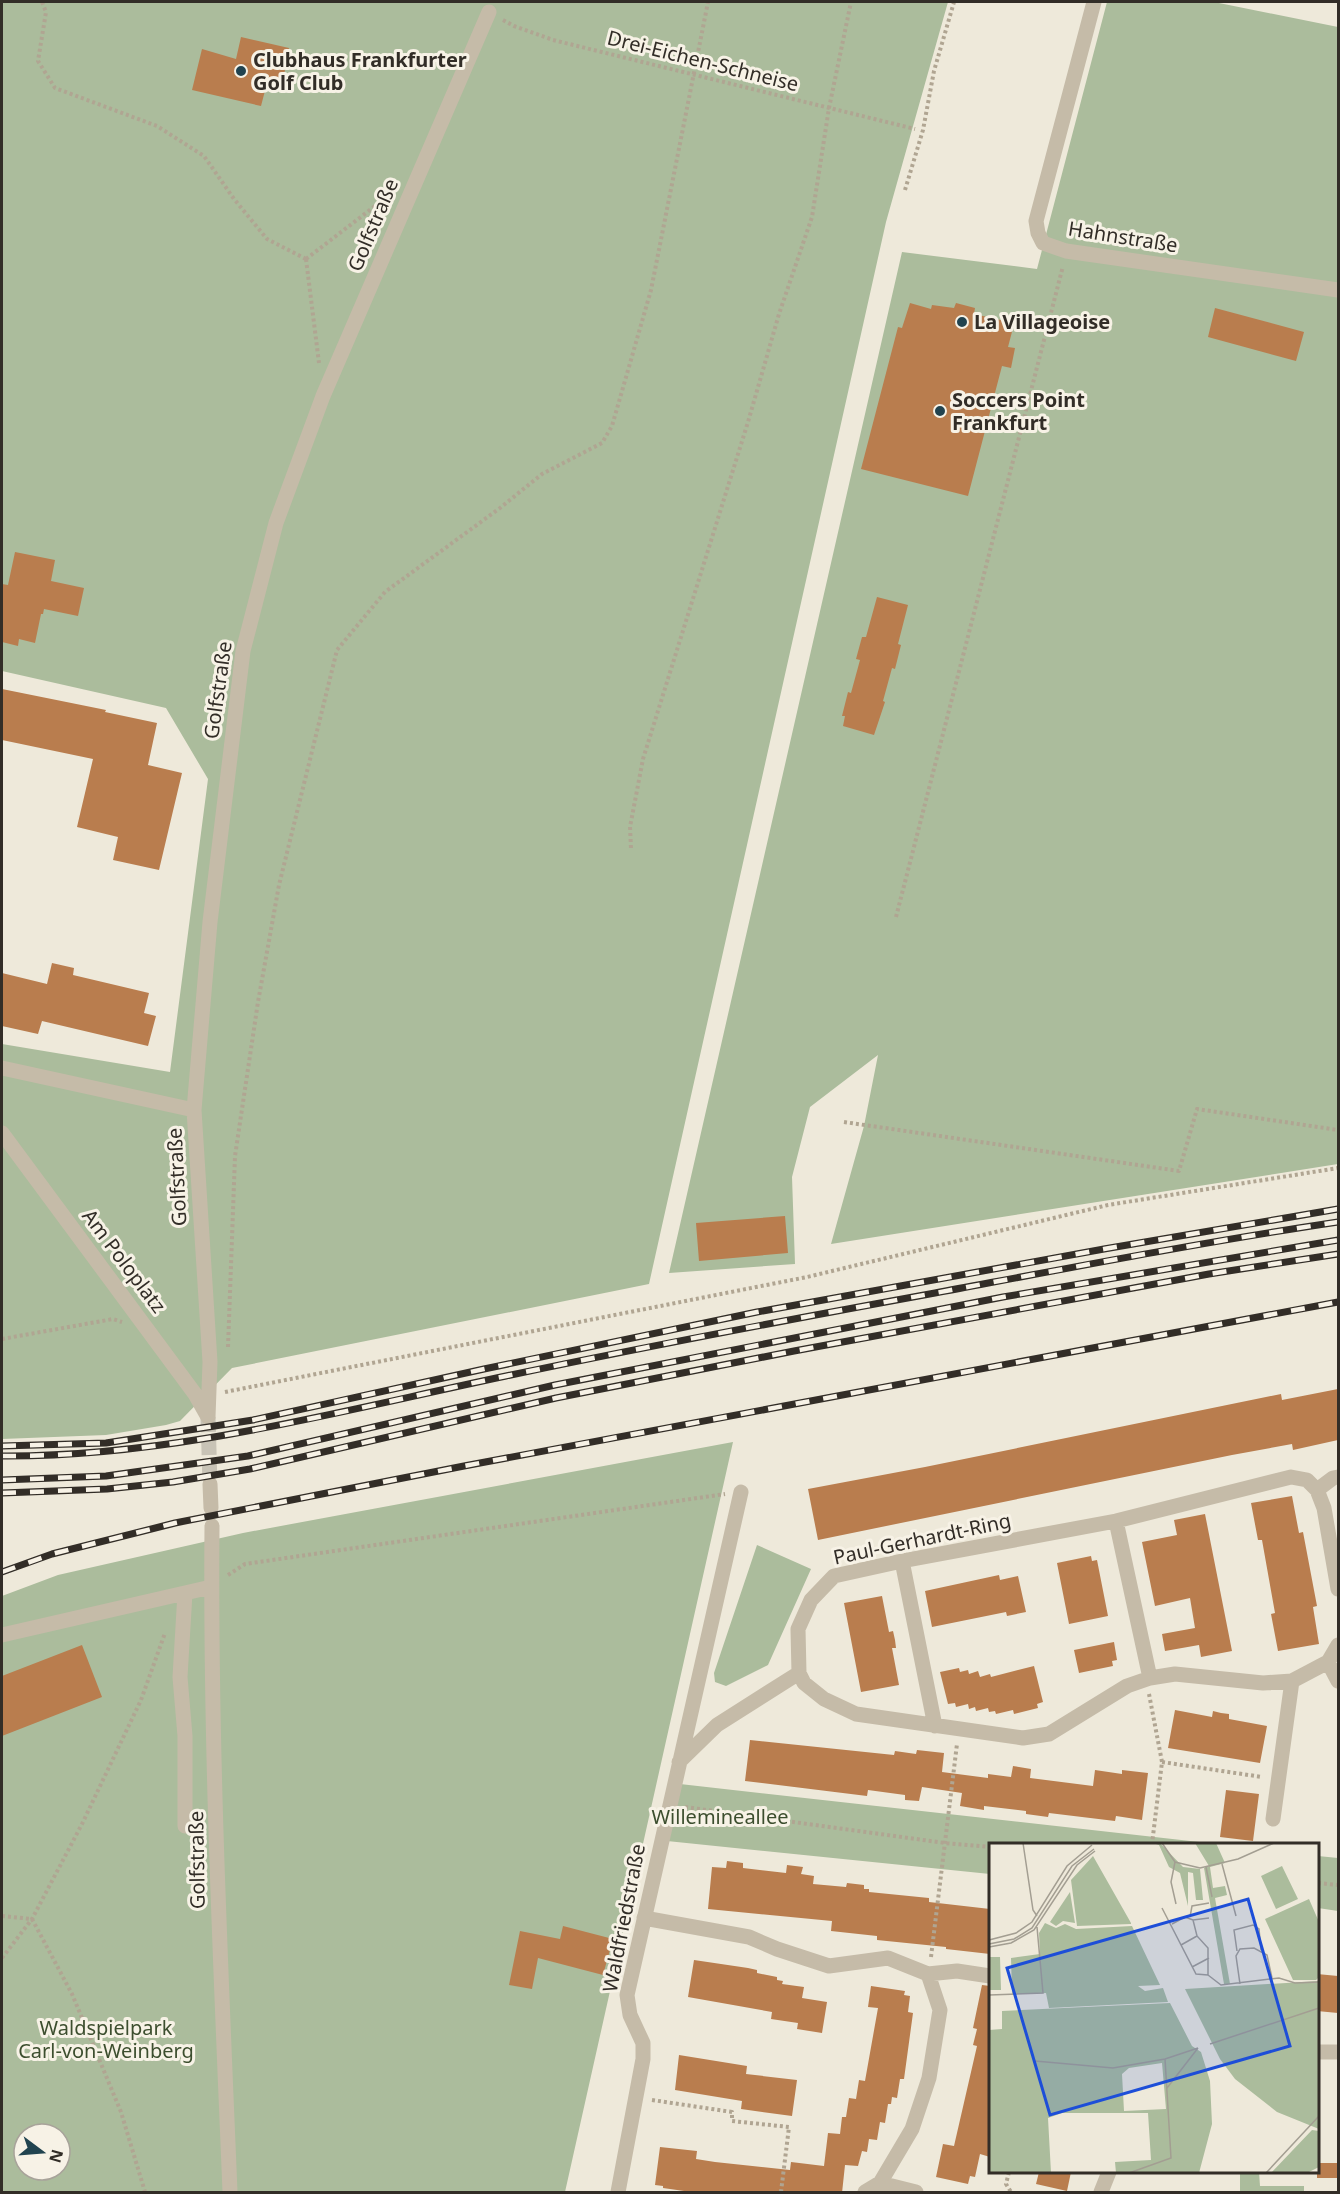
<svg xmlns="http://www.w3.org/2000/svg" width="1340" height="2194" viewBox="0 0 1340 2194" font-family="'Noto Sans',sans-serif">
<style>
.green{fill:#abbc9c;fill-rule:evenodd}
.building{fill:#b97d4e}
.lines{fill:none;stroke-linecap:round;stroke-linejoin:round}
.minor-tunnel{stroke:#c8c3b6;stroke-width:15;stroke-dasharray:15 8;stroke-linecap:butt}
.path{stroke:#b0a592;stroke-width:4;stroke-dasharray:3 3;stroke-linecap:butt}
.minor{stroke:#c5bba8;stroke-width:15}
.rail-casing{stroke:#322d27;stroke-width:7}
.rail{stroke:#f7f2e6;stroke-width:4.5;stroke-dasharray:14;stroke-linecap:butt}
.poi-dot{fill:#21434f;stroke:#f7f2e6;stroke-width:2}
.labels{text-anchor:middle;stroke-width:6;stroke-linejoin:round;paint-order:stroke}
.poi-label{font-size:20px;font-weight:bold;fill:#322d27;stroke:#f7f2e6;text-anchor:start}
.street-label{font-size:20px;fill:#322d27;stroke:#f7f2e6}
.park-label{font-size:20px;fill:#3c4e2e;stroke:#f7f2e6}
.inset-road{fill:none;stroke:#a39e92;stroke-width:1.5}
.view{fill:#1d4ed8;fill-opacity:0.15;stroke:#1d4ed8;stroke-width:3}
.inset-edge{fill:none;stroke:#322d27;stroke-width:3}
</style>
<rect width="100%" height="100%" fill="#eee9da"/>
<path class="green" d="M2,2H948L886,222L649,1284L232,1368L180,1421L166,1425L106,1435L2,1439V1044L170,1072L208,779L166,708L2,671Z
M1107,2H1214L1338,27V1164L831,1244L864,1126L878,1055L810,1107L792,1177L795,1264L669,1273L902,252L1037,269Z
M733,1442L565,2192H2V1596L58,1575L243,1533ZM24,2134H60V2170H24Z
M757,1545L811,1569L768,1665L726,1686L715,1682L714,1673Z
M680,1784L1217,1844H990V1874L667,1841Z
M1318,1856L1338,1858V1911L1318,1908Z
M1240,2172H1259L1260,2186H1304V2192H1240Z"/>
<path class="building" d="M241,37L289,48L282,86L267,83L261,106L192,90L202,49L236,59Z
M910,303L931,309L932,305L954,308L956,303L975,308L974,314L1005,321L1004,325L1013,328L1008,347L1015,348L1011,368L1002,366L968,496L861,469L898,327L902,328Z
M1215,308L1304,332L1296,361L1208,337Z
M15,552L55,560L51,581L84,588L78,616L44,609L43,614H41L35,643L19,639L18,646L2,642V584L8,585Z
M877,597L908,605L898,644L901,645L895,669L892,668L883,701L885,702L874,735L843,726L845,716H842L848,692L851,693L860,660L856,659L862,637H866Z
M2,689L106,710L105,712L157,723L148,765L182,773L159,870L113,860L118,837L77,827L93,759L2,740Z
M52,963L74,968L73,975L149,993L144,1013L156,1016L148,1046L42,1021L38,1034L2,1026V973L47,984Z
M785,1216L788,1253L699,1261L696,1223Z
M1338,1389V1440L1293,1450L1292,1444L1232,1455L818,1540L808,1489L925,1467L1281,1394L1282,1400Z
M1292,1496L1299,1533L1303,1532L1317,1606L1313,1607L1319,1644L1278,1651L1271,1614L1275,1613L1262,1540H1258L1251,1503Z
M1205,1514L1232,1651L1201,1657L1199,1645L1165,1651L1162,1634L1195,1628L1190,1598L1155,1606L1142,1542L1177,1535L1174,1520Z
M1091,1556L1092,1561L1097,1560L1108,1616L1069,1624L1057,1563Z
M999,1575L1000,1580L1018,1576L1026,1612L1007,1616L1006,1612L932,1627L925,1591Z
M882,1596L889,1632L893,1631L895,1640L896,1648H892L899,1685L861,1692L844,1603Z
M1114,1642L1117,1660L1112,1661L1113,1666L1079,1673L1074,1650Z
M82,1645L102,1697L2,1736V1676Z
M1034,1666L1043,1702L1037,1704L1038,1708L1014,1714L1013,1710L996,1714L995,1711L989,1712L988,1708L976,1711L975,1707L969,1709L968,1704L956,1707L955,1703L948,1704L940,1672L959,1668L960,1672L968,1670L969,1674L978,1671L980,1677L990,1674L991,1677Z
M1175,1710L1212,1717L1213,1711L1221,1713L1229,1714V1719L1267,1726L1260,1763L1168,1748Z
M750,1740L894,1755L895,1751L916,1754L917,1750L944,1753L942,1772L988,1778V1774L1011,1777L1013,1766L1031,1769L1030,1778L1093,1786L1095,1770L1122,1774V1770L1148,1773L1142,1820L1116,1816L1115,1821L1049,1813L1048,1817L1026,1814V1811L984,1806V1810L960,1806L962,1793L922,1787L919,1801L905,1800V1795L868,1790L867,1796L745,1781Z
M1226,1790L1259,1794L1253,1841L1220,1837Z
M727,1861L743,1863V1868L786,1873L787,1865L803,1867L801,1874L814,1876L813,1884L846,1887L847,1883L864,1885V1889H869V1892L929,1898V1902L990,1909V1954L946,1949V1947L877,1940V1936L831,1931L832,1921L708,1909L712,1867L726,1868Z
M563,1926L613,1939L603,1975L538,1958L532,1989L509,1985L520,1931L560,1939Z
M694,1960L748,1968L757,1970V1973L777,1977V1980L783,1981L782,1984L804,1987L802,1998L827,2002L822,2033L797,2029L798,2023L771,2019L772,2012L688,1997Z
M1317,1974L1338,1976V2013L1317,2011Z
M982,1985L990,1986V2157L980,2154L975,2177L970,2176L968,2184L936,2177L943,2144L954,2146L977,2046L973,2045L977,2029L973,2028Z
M871,1986L905,1991L904,1995L910,1996L908,2012L913,2013L904,2079H900L897,2098L892,2097L891,2104H888L885,2123L880,2122L877,2140L869,2139L867,2152L862,2151L858,2166L845,2165L842,2193H698L663,2188V2186L655,2185L660,2147L697,2151L696,2159L715,2162L790,2170L791,2162L824,2166L828,2133L840,2134L842,2117H846L849,2098L856,2099L859,2080L865,2081L878,2008L868,2007Z
M679,2055L747,2066L746,2074L797,2080L792,2116L741,2109L742,2101L675,2090Z
M1317,2163H1338V2178H1317Z
M1039,2172H1071L1067,2191L1036,2184Z"/>
<g class="lines">
<path class="minor-tunnel" d="M208,1417L210,1484"/>
<path class="path" d="M42,2L46,12L38,61L55,88L157,126L204,156L234,199L267,239L306,259
M503,20L514,26L553,40L915,129
M905,190L923,130L934,71L954,2
M306,259L392,193
M306,259L319,363
M631,848L630,827L643,759L748,422L779,314L812,217L829,108L851,2
M896,917L1063,266
M844,1122L1179,1171L1197,1109L1338,1130
M2,1339L113,1319L122,1322
M228,1347L235,1156L258,1002L279,885L337,650L385,592L500,508L542,474L602,443L612,426L651,290L708,2
M225,1392L807,1277L1108,1205L1338,1168
M228,1575L245,1564L725,1494
M1149,1694L1162,1762L1152,1844
M1162,1762L1262,1777
M685,1807L945,1843L990,1847
M1318,1883L1338,1885
M2,1916L32,1919L72,1994L121,2112L145,2192
M931,1957L957,1744
M2,1958L32,1919L82,1824L141,1700L165,1633
M652,2100L732,2112V2121L789,2127L781,2192
M1009,2172L1006,2184L1011,2192"/>
<path class="minor" d="M1094,2L1036,221L1038,233L1043,243L1066,251L1338,290
M2,1068L194,1110
M2,1133L195,1394L208,1417
M208,1417L210,1362L194,1110L210,922L243,651L276,523L323,396L489,12
M1338,1477L1333,1478L1317,1490L1307,1480L1291,1477L1116,1521L902,1561L834,1576L811,1600L798,1629L799,1673L804,1683L824,1699L856,1714L1023,1738L1049,1734L1127,1686L1150,1678L1175,1674L1263,1683L1292,1681L1328,1662L1338,1645
M210,1484L211,1508
M1317,1490L1324,1508L1338,1589
M1116,1521L1150,1678
M212,1526C210,1748 221,1971 230,2192
M902,1561L935,1726
M185,1593L180,1677L185,1736V1826
M2,1635L211,1587
M1328,1662L1338,1681
M679,1762L717,1725L799,1673
M1273,1819L1292,1681
M644,1918L749,1937L777,1949L829,1966L888,1958L928,1974L940,2010L929,2078L912,2129L880,2183L865,2192
M928,1974L957,1971L990,1976
M1318,2052H1338
M880,2183L916,2192
M618,2192L643,2059V2043L630,2015L627,1995L741,1492
M1101,2192L1109,2172"/>
<defs>
<path id="rail" d="M2,1446L106,1443L253,1420L484,1369L757,1312L1104,1249L1338,1209
M2,1456C174,1457 339,1411 506,1376C648,1346 792,1319 935,1293C1069,1268 1203,1242 1338,1222
M2,1480L106,1476L248,1456L555,1385L1003,1297L1338,1240
M2,1493L107,1489L173,1482L250,1469L556,1398L794,1351L1209,1274L1338,1254
M2,1572L52,1554L175,1523L464,1466L1338,1302"/>
</defs>
<use href="#rail" class="rail-casing"/>
<use href="#rail" class="rail"/>
</g>
<g class="poi-dot">
<circle cx="241" cy="71" r="6"/>
<circle cx="962" cy="322" r="6"/>
<circle cx="940" cy="411" r="6"/>
</g>
<g class="labels">
<g class="poi-label">
<text x="253" y="67">Clubhaus Frankfurter<tspan x="253" dy="23">Golf Club</tspan></text>
<text x="974" y="329">La Villageoise</text>
<text x="952" y="407">Soccers Point<tspan x="952" dy="23">Frankfurt</tspan></text>
</g>
<g class="street-label">
<text transform="translate(703 61) rotate(14)" y="7">Drei-Eichen-Schneise</text>
<text transform="translate(373 225) rotate(-67)" y="7">Golfstraße</text>
<text transform="translate(1123 237) rotate(9)" y="7">Hahnstraße</text>
<text transform="translate(218 690) rotate(-82)" y="7">Golfstraße</text>
<text transform="translate(177 1177) rotate(-93)" y="7">Golfstraße</text>
<text transform="translate(124 1261) rotate(53)" y="7">Am Poloplatz</text>
<text transform="translate(922 1539) rotate(-12)" y="7">Paul-Gerhardt-Ring</text>
<text transform="translate(197 1860) rotate(-91)" y="7">Golfstraße</text>
<text transform="translate(624 1918) rotate(-79)" y="7">Waldfriedstraße</text>
</g>
<g class="park-label">
<text x="720" y="1824">Willemineallee</text>
<text x="106" y="2035">Waldspielpark<tspan x="106" dy="23">Carl-von-Weinberg</tspan></text>
</g>
</g>
<g transform="translate(989 1843)">
<rect width="330" height="330" fill="#eee9da"/>
<path d="M164,0H171L194,24L211,26L214,57H207L204,30L199,29V63L191,30L180,24L170,2ZM206,0H227L236,20L221,24L224,45L236,43L238,52L226,55L241,141H235L215,25L220,23ZM104,13L142,80V81L88,83L82,37ZM293,23L309,56L287,66L272,33ZM81,49L86,80L74,78L67,83L61,79ZM320,56L330,79V134L327,137H304L276,76ZM56,80L67,85L76,81L87,86L143,83L171,142L149,143L156,148L174,145L179,159L60,165L57,150L23,151L22,115L51,111L50,90ZM0,114H11L12,147H0ZM330,138V286L288,269L246,236L231,216L196,146ZM181,160L203,203L212,209L221,238L223,281L210,330H127L126,319L162,317L159,270H73L59,275L62,330H0V187L13,186V168ZM173,220L177,266L135,268L133,231L140,225ZM323,287L330,288V324L318,330H282Z" fill="#abbc9c" fill-rule="evenodd"/>
<path class="inset-road" d="M34,0L44,67L48,73M173,0L186,19L211,25L249,16L285,0M186,19L182,39L187,61M233,21L247,73M217,24L223,54M173,65L207,131L219,132M201,74L203,63L220,60M204,77L208,93L219,105V132M183,81L196,74L204,77L220,75M0,97L27,90L43,79L78,23L103,2M0,101L25,96L43,85L83,23L105,6M192,102L208,93M0,104L22,100L45,87L88,22L106,8M248,108L245,87L264,82L270,86L272,107M203,124L220,115M219,132L232,142L290,135L306,140L330,139M251,141L247,113L251,106L265,105L278,112L283,135M0,152L54,150L48,84M221,201L330,165M46,218L124,225L176,216L209,205M178,245L209,205M140,330L182,315L176,216M277,330L330,273"/>
<path class="view" d="M259,56L301,203L61,272L18,125Z"/>
<rect width="330" height="330" class="inset-edge"/>
</g>
<rect width="1340" height="2194" fill="none" stroke="#322d27" stroke-width="6"/>
<g transform="translate(42 2152) rotate(106)"><circle r="28" fill="#f7f2e6" stroke="#a8a39a" stroke-width="1.5"/>
<path d="M0-4.5L10 22L0 15L-10 22Z" fill="#21434f"/>
<text y="-9" font-size="16" font-weight="bold" text-anchor="middle" fill="#322d27">N</text>
</g>
</svg>
